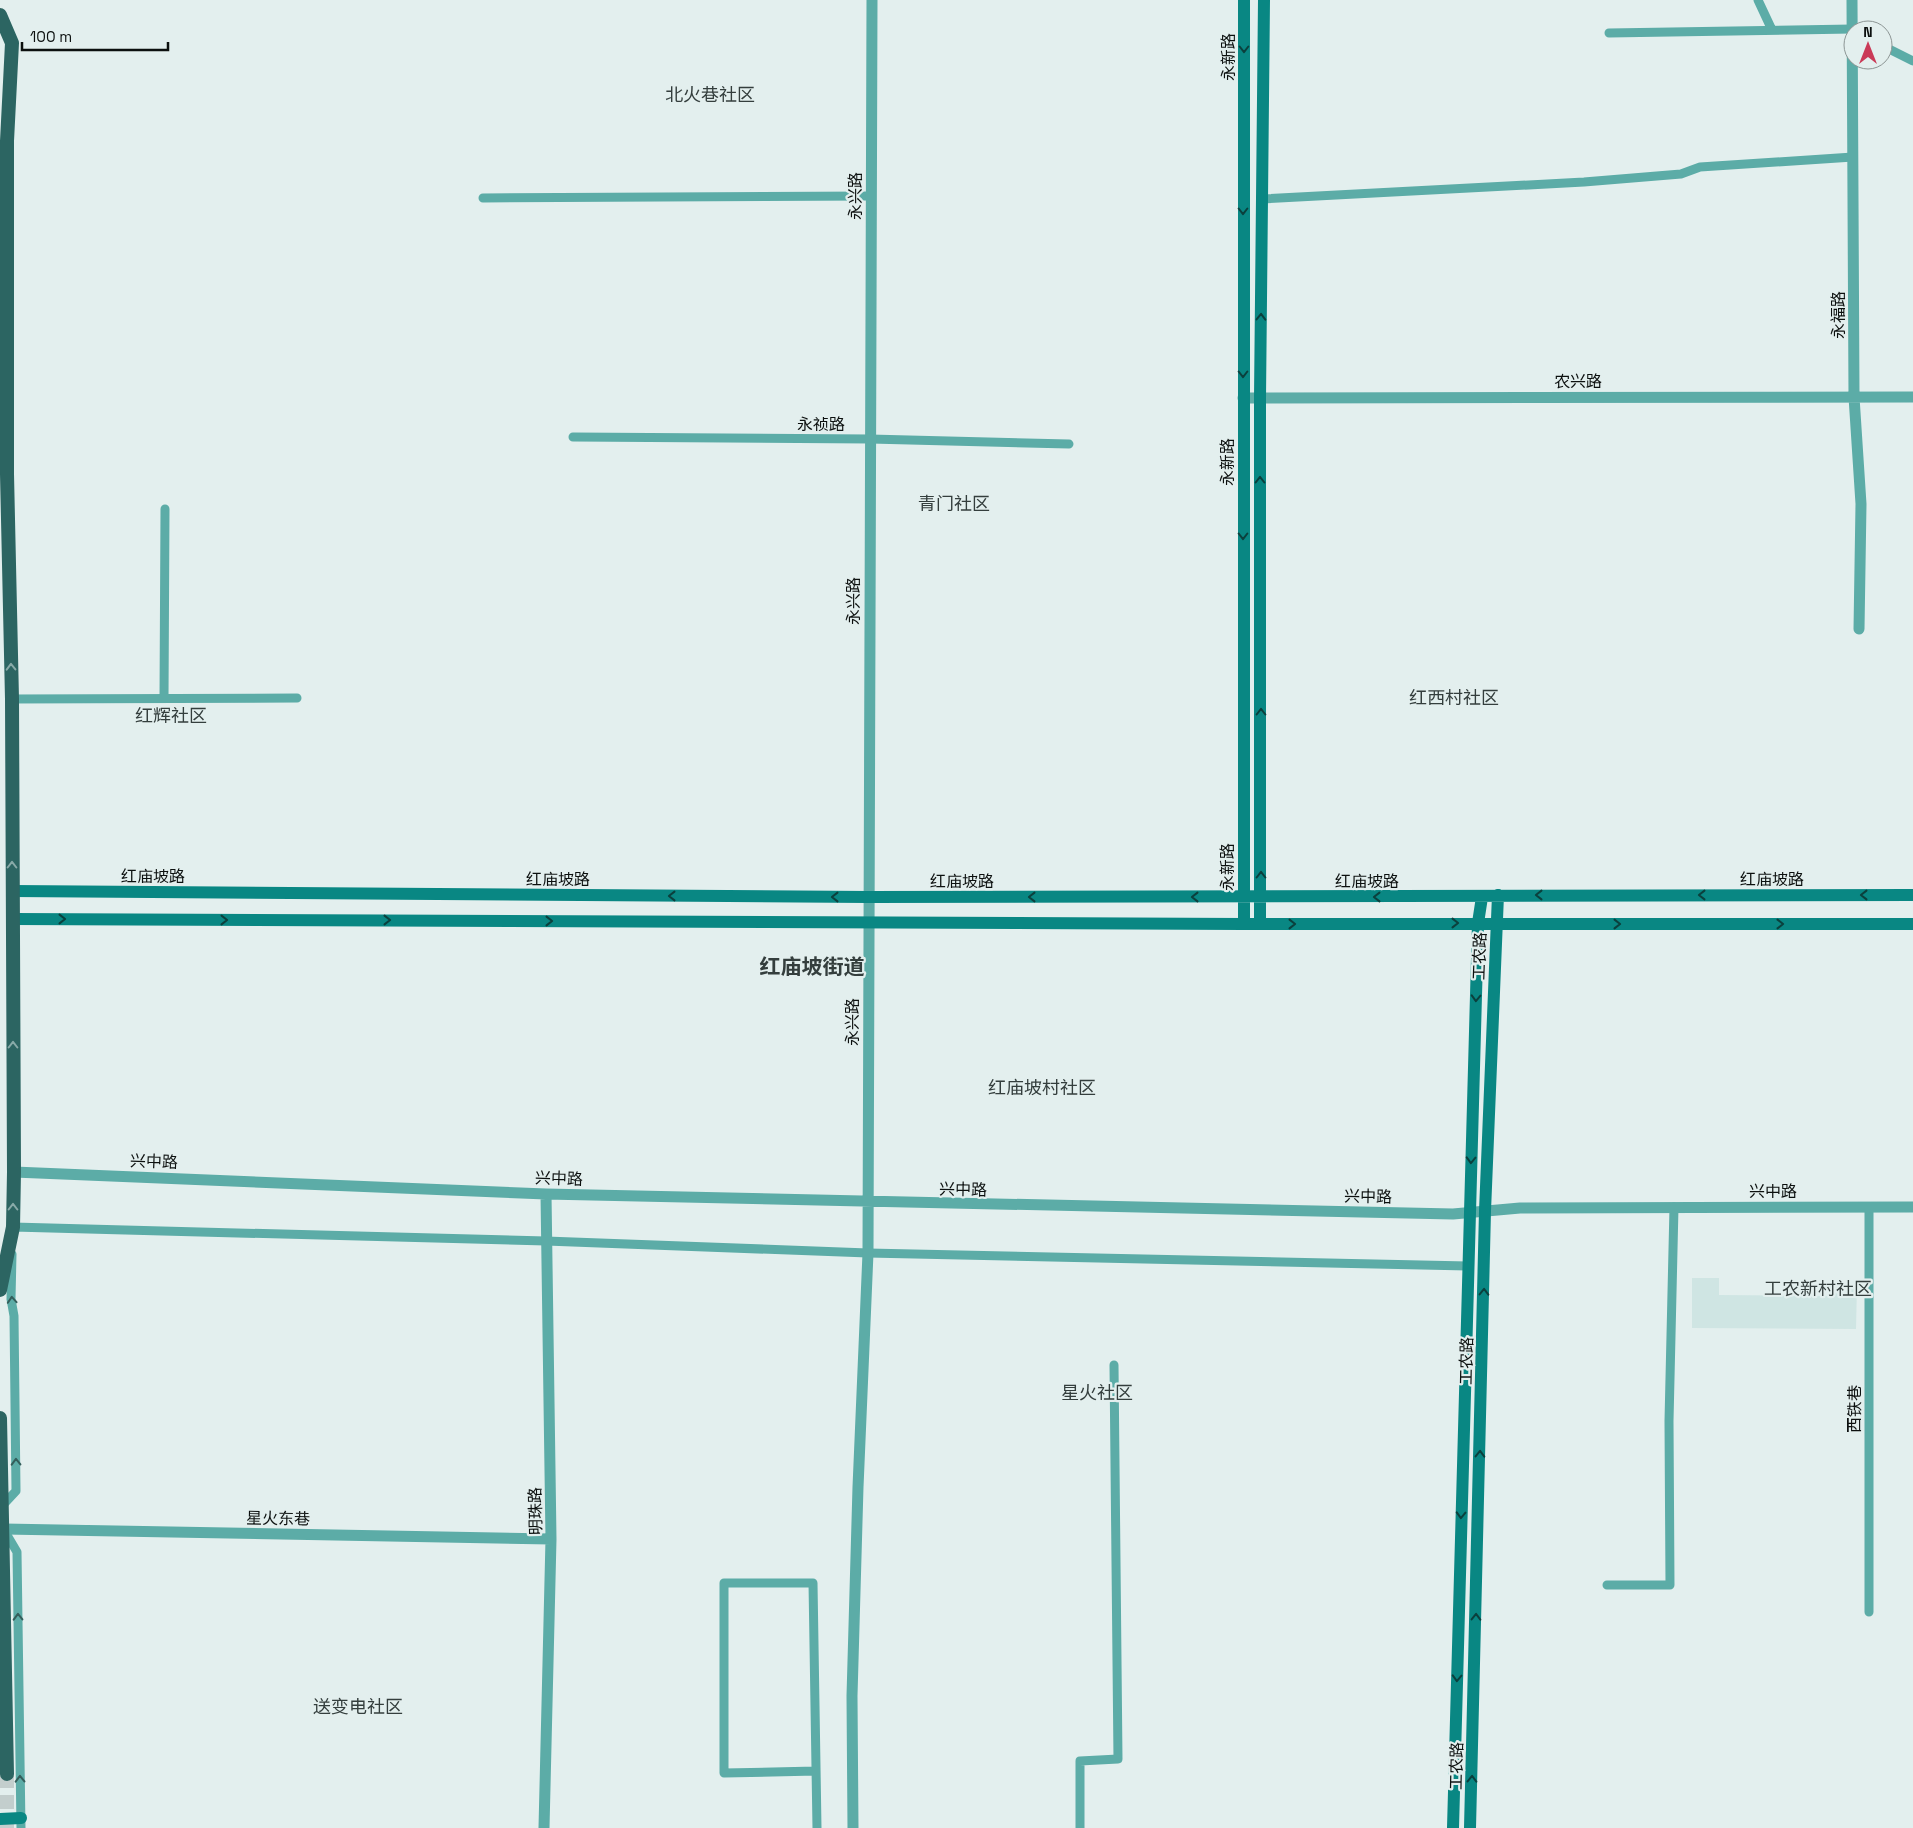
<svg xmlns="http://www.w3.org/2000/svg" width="1913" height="1828" viewBox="0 0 1913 1828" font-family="'Space Grotesk','Noto Sans SC',sans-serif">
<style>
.built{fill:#cfe5e3}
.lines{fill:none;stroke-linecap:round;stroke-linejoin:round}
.primary-tunnel{stroke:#c3cecd;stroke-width:14;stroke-dasharray:14 7;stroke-linecap:butt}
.minor{stroke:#5caca7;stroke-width:9}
.tertiary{stroke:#5caca7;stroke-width:11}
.secondary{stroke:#098783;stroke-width:12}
.primary{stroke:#2c6562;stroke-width:14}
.oneway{stroke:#0b403d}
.oneway2{stroke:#88aaa8}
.oneway3{stroke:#345e5b}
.labels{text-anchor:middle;stroke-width:4.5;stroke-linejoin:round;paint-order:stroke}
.street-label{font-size:16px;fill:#0c100f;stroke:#e3efee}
.neighbourhood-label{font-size:18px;fill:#343e3d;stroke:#e3efee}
.district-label{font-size:21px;font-weight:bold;fill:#343e3d;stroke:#e3efee}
</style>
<rect width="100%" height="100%" fill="#e3efee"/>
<path class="built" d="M1692,1278H1719V1295L1829,1296V1285L1857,1286L1856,1329L1692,1328Z"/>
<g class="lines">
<path class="primary-tunnel" d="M7,1774V1828"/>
<path class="minor" d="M1758,0L1772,30
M1609,33L1852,29
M1883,46L1913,61
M483,198L871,196
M1262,199L1584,182L1681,174L1700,167L1853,157
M573,437L870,439L1069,444
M164,698L165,509
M12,699L297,698
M1869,1207V1612
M13,1231V1227L546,1241L868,1253L1468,1266
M3,1505L16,1491L14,1316L11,1299L12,1254
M4,1530L17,1552L21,1828
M1607,1585H1670L1669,1421L1674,1207
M816,1771L724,1773V1583H813L817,1828
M1080,1828V1761L1118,1759L1114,1365"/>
<path class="tertiary" d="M1852,0L1854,397L1861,504L1859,629
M1243,398L1913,397
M14,1172L546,1194L1453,1214L1520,1208L1913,1207
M4,1529L551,1539
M544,1828L551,1539L546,1194
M853,1828L852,1696L858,1487L868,1253L872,0"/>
<path class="secondary" d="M12,891L868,897L1913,895
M13,919L1244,924H1913
M1244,924V0
M1260,924V398L1264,0
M0,1819L21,1818
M1453,1828L1478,923L1482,897
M1470,1828L1485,1211L1498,895"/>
<path class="primary" d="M0,15L12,43L7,141V474L12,699L14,1172L13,1227L0,1290
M0,1418L7,1774"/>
</g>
<defs><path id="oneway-chevron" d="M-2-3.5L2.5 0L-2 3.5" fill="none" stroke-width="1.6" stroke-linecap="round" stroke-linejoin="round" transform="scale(1.25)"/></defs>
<g class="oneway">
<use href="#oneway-chevron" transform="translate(1244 49) rotate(90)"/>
<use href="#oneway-chevron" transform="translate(1243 211) rotate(90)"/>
<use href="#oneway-chevron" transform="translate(1261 317) rotate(-89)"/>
<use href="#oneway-chevron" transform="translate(1243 374) rotate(90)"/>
<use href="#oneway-chevron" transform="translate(1260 480) rotate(-90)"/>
<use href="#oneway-chevron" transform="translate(1243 536) rotate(90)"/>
<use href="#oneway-chevron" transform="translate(1261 712) rotate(-90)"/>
<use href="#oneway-chevron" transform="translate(1261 875) rotate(-90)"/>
<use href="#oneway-chevron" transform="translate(1539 895) rotate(-180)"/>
<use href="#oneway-chevron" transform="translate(1702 895) rotate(-180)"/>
<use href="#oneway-chevron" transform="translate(1864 895) rotate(180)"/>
<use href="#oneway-chevron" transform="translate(672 896) rotate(-180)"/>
<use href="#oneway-chevron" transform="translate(835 897) rotate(-180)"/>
<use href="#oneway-chevron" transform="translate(1032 897) rotate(180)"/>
<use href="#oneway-chevron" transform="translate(1195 897) rotate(180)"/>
<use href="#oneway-chevron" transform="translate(1377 897) rotate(180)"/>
<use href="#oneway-chevron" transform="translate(62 919)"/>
<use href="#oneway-chevron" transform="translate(224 920)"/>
<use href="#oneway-chevron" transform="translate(387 920)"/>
<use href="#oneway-chevron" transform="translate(549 921)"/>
<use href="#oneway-chevron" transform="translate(1455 923)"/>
<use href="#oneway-chevron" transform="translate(1292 924)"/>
<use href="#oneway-chevron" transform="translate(1617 924)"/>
<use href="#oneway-chevron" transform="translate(1780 924)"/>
<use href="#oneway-chevron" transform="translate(1476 998) rotate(92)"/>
<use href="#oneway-chevron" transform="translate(1471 1160) rotate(92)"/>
<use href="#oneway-chevron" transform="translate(1484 1292) rotate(-89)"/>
<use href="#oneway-chevron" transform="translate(1480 1454) rotate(-89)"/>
<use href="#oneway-chevron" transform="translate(1461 1515) rotate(92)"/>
<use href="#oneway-chevron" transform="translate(1476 1617) rotate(-89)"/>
<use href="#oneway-chevron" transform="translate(1457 1678) rotate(92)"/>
<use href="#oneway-chevron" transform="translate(1472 1779) rotate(-89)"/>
</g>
<g class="oneway2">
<use href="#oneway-chevron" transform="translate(11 667) rotate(-91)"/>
<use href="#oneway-chevron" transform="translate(12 865) rotate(-90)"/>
<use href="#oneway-chevron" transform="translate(13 1045) rotate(-90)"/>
<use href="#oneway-chevron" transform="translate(13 1207) rotate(-90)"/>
</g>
<g class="oneway3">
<use href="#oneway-chevron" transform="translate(12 1300) rotate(-94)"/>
<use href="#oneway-chevron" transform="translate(16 1462) rotate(-91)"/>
<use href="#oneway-chevron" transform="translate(18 1617) rotate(-91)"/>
<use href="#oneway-chevron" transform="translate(20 1779) rotate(-91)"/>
</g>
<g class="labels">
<g class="street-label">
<text transform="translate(1228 57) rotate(-90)" y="6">永新路</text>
<text transform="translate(855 196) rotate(-90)" y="6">永兴路</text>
<text transform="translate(1838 315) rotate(-90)" y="6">永福路</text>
<text x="1578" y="387">农兴路</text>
<text x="821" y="430">永祯路</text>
<text transform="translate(1227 462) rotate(-90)" y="6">永新路</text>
<text transform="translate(853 601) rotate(-90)" y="6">永兴路</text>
<text transform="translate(1227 867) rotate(-90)" y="6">永新路</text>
<text x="153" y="882">红庙坡路</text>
<text x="558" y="885">红庙坡路</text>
<text x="1772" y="885">红庙坡路</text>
<text x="962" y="887">红庙坡路</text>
<text x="1367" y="887">红庙坡路</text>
<text transform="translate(1479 956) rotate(-88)" y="6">工农路</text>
<text transform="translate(852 1022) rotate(-90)" y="6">永兴路</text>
<text transform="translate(154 1161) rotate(2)" y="6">兴中路</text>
<text transform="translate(559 1178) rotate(2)" y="6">兴中路</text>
<text transform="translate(963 1189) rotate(1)" y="6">兴中路</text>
<text x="1773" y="1197">兴中路</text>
<text transform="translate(1368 1196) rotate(1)" y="6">兴中路</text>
<text transform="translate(1466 1361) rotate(-89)" y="6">工农路</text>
<text transform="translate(1854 1409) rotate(-90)" y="6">西铁巷</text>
<text transform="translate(535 1511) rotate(-91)" y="6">明珠路</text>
<text transform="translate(278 1518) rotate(1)" y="6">星火东巷</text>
<text transform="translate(1456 1766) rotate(-89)" y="6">工农路</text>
</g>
<g class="neighbourhood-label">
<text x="710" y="101">北火巷社区</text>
<text x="954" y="510">青门社区</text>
<text x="1454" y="704">红西村社区</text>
<text x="171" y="722">红辉社区</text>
<text x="1042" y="1094">红庙坡村社区</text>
<text x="1818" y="1295">工农新村社区</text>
<text x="1097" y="1399">星火社区</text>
<text x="358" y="1713">送变电社区</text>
</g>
<g class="district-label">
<text x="812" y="974">红庙坡街道</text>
</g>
</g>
<g transform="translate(1868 45)"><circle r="24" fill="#e3efee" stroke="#8d9695"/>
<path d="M0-4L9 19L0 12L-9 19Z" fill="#ca3a57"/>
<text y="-8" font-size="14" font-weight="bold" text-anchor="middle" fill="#0c100f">N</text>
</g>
<path d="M22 42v8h146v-8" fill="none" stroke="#0c100f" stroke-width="2.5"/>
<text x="30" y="42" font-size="15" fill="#0c100f" stroke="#e3efee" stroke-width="4" paint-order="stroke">100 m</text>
</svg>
